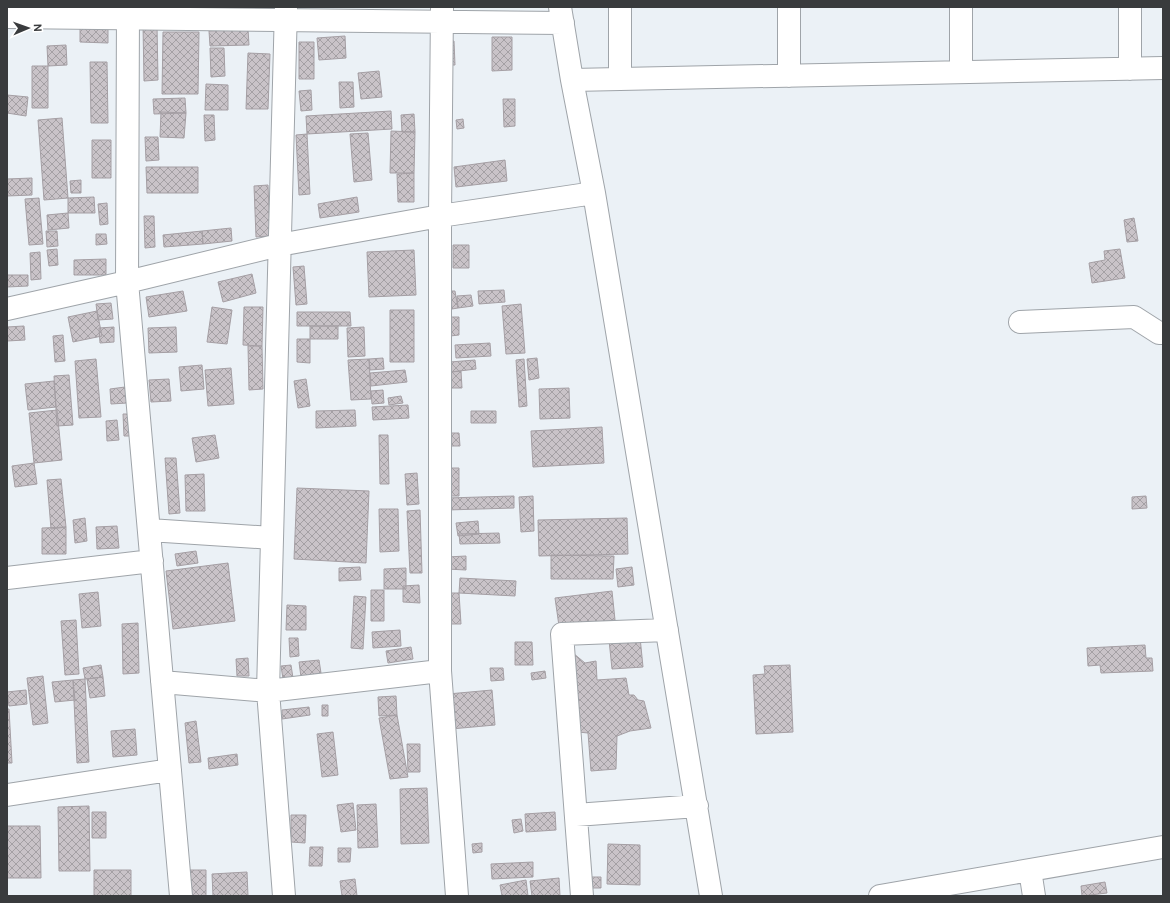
<svg xmlns="http://www.w3.org/2000/svg" width="1170" height="903" viewBox="0 0 1170 903" font-family="Cabin,sans-serif">
<style>
.building{fill:url(#building-cross-hatch);stroke:#a59fa4}
.lines{fill:none;stroke-linecap:round;stroke-linejoin:round}
.minor-casing{stroke:#9fa4a9;stroke-width:24}
.minor{stroke:#fff;stroke-width:22}
</style>
<defs>
<pattern id="building-cross-hatch" width="8" height="8" patternUnits="userSpaceOnUse"><rect width="8" height="8" fill="#c9c3c8"/><path d="M0 0l8 8M0 8l8-8" fill="none" stroke="#a4a0a4"/></pattern>
</defs>
<rect width="100%" height="100%" fill="#ebf1f6"/>
<path class="building" d="M143,25H157L158,80L144,81Z
M80,27L108,28V43L80,42Z
M248,29L249,45L210,46L209,31Z
M163,32H199L198,94H162Z
M345,36L346,58L319,60L317,38Z
M492,37H512V70L492,71Z
M443,41H454L455,65H443Z
M299,42H314V79H299Z
M66,45L67,65L48,66L47,46Z
M210,48H224L225,76L211,77Z
M248,53L270,54L268,109H246Z
M90,62H107L108,123H91Z
M32,66H48V108H32Z
M379,71L382,97L361,99L358,73Z
M339,82H353L354,107L340,108Z
M206,84L228,85V110H205Z
M311,90L312,110L301,111L299,91Z
M7,95L28,97L26,116L7,113Z
M185,98L186,113L154,114L153,99Z
M503,99H515V126L504,127Z
M391,111L392,129L307,134L306,116Z
M161,112L186,113L184,138L160,137Z
M414,114L415,132H402L401,115Z
M204,115H214L215,140L205,141Z
M62,118L68,198L44,200L38,120Z
M463,119L464,128L457,129L456,120Z
M391,131L415,132L414,173H390Z
M368,133L372,180L354,182L350,134Z
M307,134L310,194L299,195L296,135Z
M145,137H158L159,160L146,161Z
M92,140H111V178H92Z
M505,160L507,181L456,187L454,167Z
M146,167H198V193H147Z
M414,173V202H398L397,174Z
M32,178V195L7,196V179Z
M81,180V193H71L70,181Z
M268,185L270,236L256,237L254,186Z
M94,197L95,213H68V198Z
M357,197L359,212L320,218L318,204Z
M39,198L43,244L29,245L25,199Z
M107,203L108,224L100,225L98,204Z
M68,213L69,228L48,230L47,215Z
M144,216H154L155,247L145,248Z
M1134,218L1138,241L1127,242L1124,220Z
M231,228L232,241L203,244L202,231Z
M46,231H57L58,246L47,247Z
M202,231L203,244L164,247L163,235Z
M96,234H106L107,244L96,245Z
M453,245H469V268H453Z
M57,249L58,265L49,266L47,250Z
M1120,249L1125,278L1092,283L1089,263L1105,260L1104,251Z
M414,250L416,295L369,297L367,252Z
M40,252L41,279L31,280L30,253Z
M106,259V275H74V260Z
M304,266L307,304L296,305L293,267Z
M252,274L256,293L223,302L218,282Z
M7,275H28V286L7,287Z
M504,290L505,302L479,304L478,291Z
M183,291L187,311L149,317L146,297Z
M450,291H455L458,308L452,309Z
M471,295L473,306L458,308L457,296Z
M111,303L113,319L98,320L96,304Z
M521,304L525,353L506,354L502,306Z
M212,307L232,310L227,344L207,342Z
M244,307H263L262,346L243,345Z
M390,310H414V362H390Z
M97,311L102,336L73,342L68,317Z
M297,312H350L351,326H297Z
M449,317H459V335L450,336Z
M24,326L25,340L7,341V327Z
M310,326H338V339H310Z
M114,327V342L100,343L99,328Z
M176,327L177,352L149,353L148,328Z
M364,327L365,356L348,357L347,328Z
M63,335L65,361L55,362L53,336Z
M297,339H310V363L297,362Z
M490,343L491,356L456,358L455,345Z
M248,346H262L263,389L249,390Z
M383,358L384,369L370,370L369,359Z
M537,358L539,378L529,380L527,359Z
M96,359L101,417L79,418L75,361Z
M369,359L371,399L351,400L348,360Z
M524,359L527,406L519,407L516,360Z
M475,360L476,369L451,372L450,362Z
M202,365L204,389L181,391L179,367Z
M231,368L234,404L208,406L205,370Z
M405,370L407,382L371,386L370,373Z
M461,371L462,388H451V372Z
M69,375L73,425L57,426L54,376Z
M169,379L171,401L151,402L149,380Z
M306,379L310,406L298,408L294,381Z
M54,381L56,407L28,410L25,384Z
M125,387L127,403L111,404L110,389Z
M569,388L570,418L540,419L539,389Z
M383,390L384,403L372,404L371,391Z
M401,396L403,403L389,405L388,398Z
M408,405L409,418L373,420L372,407Z
M57,410L62,460L34,463L29,413Z
M355,410L356,426L316,428V411Z
M471,411H496V423H471Z
M123,414H129L130,436H124Z
M117,420L119,440L107,441L106,421Z
M602,427L604,463L533,467L531,431Z
M448,433H459L460,446H449Z
M215,435L219,458L196,462L192,438Z
M379,435H388L389,484H380Z
M165,458H176L180,513L169,514Z
M34,463L37,484L15,487L12,466Z
M448,468H459V496H448Z
M417,473L419,504L407,505L405,474Z
M204,474L205,511H186L185,475Z
M61,479L66,527L51,529L47,480Z
M297,488L369,491L366,563L294,559Z
M514,496V508L447,510V498Z
M533,496L534,531L521,532L519,497Z
M1146,496L1147,508L1132,509V497Z
M379,509H398L399,551L380,552Z
M420,510L422,573H410L407,511Z
M85,518L87,541L75,543L73,520Z
M627,518L628,554L539,556L538,520Z
M478,521L479,534L458,536L456,523Z
M117,526L119,548L97,549L96,527Z
M66,527V554H42V528Z
M499,533L500,543L460,544L459,534Z
M196,551L198,563L177,566L175,554Z
M551,555L614,556L613,579H551Z
M466,556V570L447,569V557Z
M228,563L235,621L173,629L166,571Z
M360,567L361,580L339,581V568Z
M632,567L634,585L618,587L616,569Z
M406,568V589H384V569Z
M460,578L516,581L515,596L459,593Z
M419,585L420,603L403,602V586Z
M371,590H384V621H371Z
M612,591L615,620L559,626L555,598Z
M98,592L101,626L82,628L79,594Z
M447,593H459L461,624H449Z
M354,596L366,597L363,649L351,648Z
M287,605L306,606V630H286Z
M76,620L79,674L65,675L61,621Z
M138,623L139,673L123,674L122,624Z
M400,630L401,646L373,648L372,632Z
M640,637L643,667L612,669L609,640Z
M289,638H298L299,656L290,657Z
M515,642H532L533,665H515Z
M1145,645L1146,658H1152L1153,671L1101,673L1100,665L1088,666L1087,648Z
M411,647L413,659L388,663L386,651Z
M573,653L585,663L596,661L597,680L626,678L629,695H634L638,700L644,701L651,728L630,731L617,736L616,769L591,771L588,733L578,732Z
M248,658L249,676H237L236,659Z
M319,660L321,673L301,677L299,662Z
M101,665L103,677L85,679L83,668Z
M291,665L293,678L283,679L281,666Z
M790,665L793,732L756,734L753,675L765,674L764,666Z
M490,668H503L504,680L491,681Z
M545,671L546,678L532,680L531,673Z
M43,676L48,723L33,725L27,678Z
M103,677L105,696L90,698L87,679Z
M85,679L89,762L77,763L73,680Z
M73,680L75,700L55,702L52,682Z
M26,690L27,704L9,706L7,692Z
M492,690L495,725L451,729L448,694Z
M396,696L397,715L379,716L378,697Z
M322,705H328V716H322Z
M309,707L310,715L282,719V710Z
M7,709H9L12,763H7Z
M397,715L408,777L390,779L379,718Z
M196,721L201,762L189,763L185,723Z
M135,729L137,755L113,757L111,731Z
M333,732L338,775L322,777L317,734Z
M407,744H420V772H408Z
M237,754L238,765L209,769L208,758Z
M427,788L429,843L401,844L400,789Z
M353,803L356,830L341,832L337,805Z
M376,804L378,847L358,848L357,805Z
M89,806L90,871H59L58,807Z
M92,812H106V838H92Z
M555,812L556,830L526,832L525,814Z
M291,815H306L305,843L291,842Z
M521,819L523,831L514,833L512,820Z
M7,826H40L41,878H7Z
M482,843V852L473,853L472,844Z
M608,844L640,845V885L607,884Z
M310,847H323L322,866H309Z
M338,848H351L350,862H338Z
M533,862V877L492,879L491,864Z
M94,870H131V896H94Z
M188,870H206V896H189Z
M247,872L248,896H213L212,874Z
M587,877H601V888H586Z
M559,878L560,896H532L530,881Z
M355,879L357,896H342L340,881Z
M526,880L528,896H502L500,885Z
M1105,882L1107,893L1082,896L1081,886Z"/>
<g class="lines">
<defs>
<path id="minor" d="M128,7L127,282L181,896
M442,7L440,216V671L457,896
M560,7L572,80L594,193L711,896
M7,17L563,23
M1130,69V7
M961,72V7
M789,76V7
M620,79V7
M572,80L1163,68
M7,309L127,282L279,245L440,216L594,193
M1020,322L1134,317L1159,333H1163
M149,530L272,538
M7,578L152,561
M162,682L268,691L440,671
M7,795L170,770
M576,815L697,806
M1030,870L1034,896
M284,896L268,691L286,7
M582,896L562,634L667,630
M880,896L1163,847"/>
</defs>
<use href="#minor" class="minor-casing"/>
<use href="#minor" class="minor"/>
</g>
<rect width="1170" height="903" fill="none" stroke="#393b3d" stroke-width="16"/>
<g transform="translate(28 28) rotate(88)" stroke="#ffffff" stroke-width="3" paint-order="stroke">
<path d="M0-3L7 15L0 10L-7 15Z" fill="#393b3d"/>
<text y="-6" font-size="11" font-weight="bold" text-anchor="middle" fill="#393b3d">N</text>
</g>
</svg>
